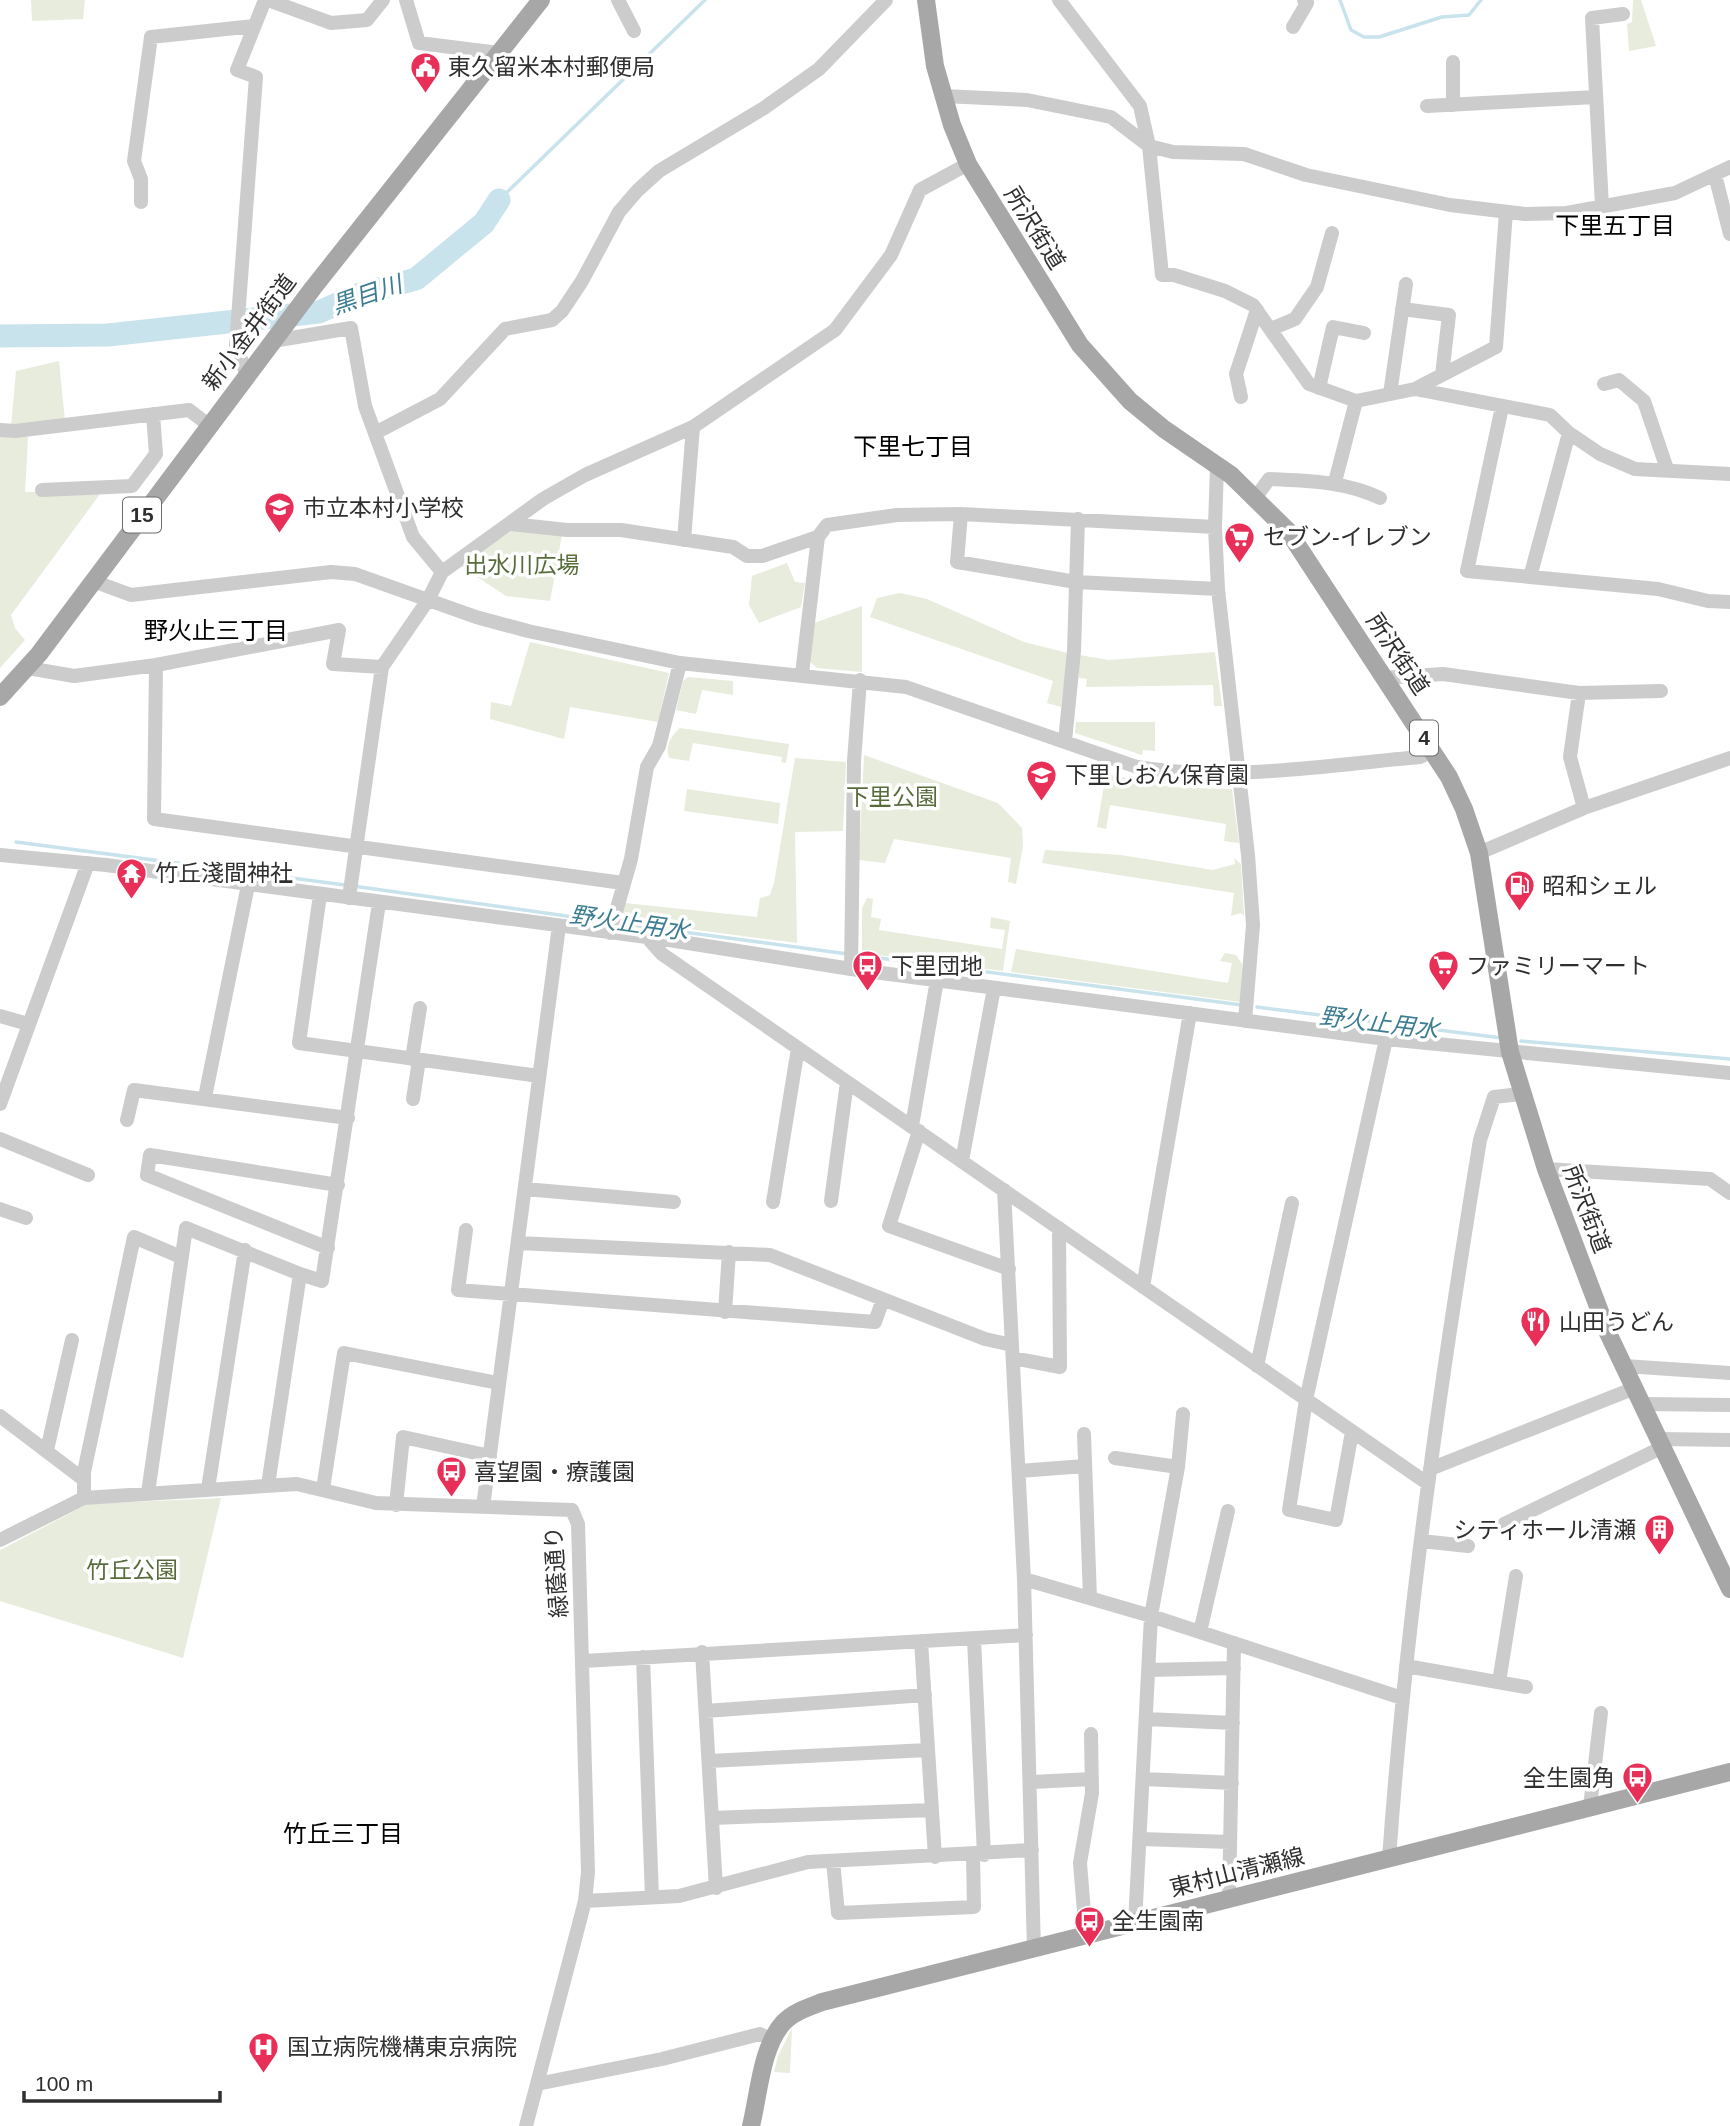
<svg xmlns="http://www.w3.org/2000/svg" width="1730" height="2126" viewBox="0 0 1730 2126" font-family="Helvetica,'Noto Sans JP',sans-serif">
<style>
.green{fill:#e7ecdc}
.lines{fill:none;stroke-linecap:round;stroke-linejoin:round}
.stream{stroke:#c8e3ec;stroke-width:3.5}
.river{stroke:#c8e3ec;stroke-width:23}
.minor{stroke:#ccc;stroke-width:14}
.major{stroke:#a7a7a7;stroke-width:18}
.labels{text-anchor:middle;stroke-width:7;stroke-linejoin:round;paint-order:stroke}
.shield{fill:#fff;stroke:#6d6d6d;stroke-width:2}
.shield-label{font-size:21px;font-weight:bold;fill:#2f2f2f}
.poi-label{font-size:23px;fill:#2f2f2f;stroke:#fff;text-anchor:start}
.street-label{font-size:23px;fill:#2f2f2f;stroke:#fff}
.park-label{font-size:23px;fill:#586b3b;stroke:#fff}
.neighbourhood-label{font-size:24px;fill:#000;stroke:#fff}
.water-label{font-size:24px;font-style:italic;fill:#3c7d92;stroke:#fff}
</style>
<rect width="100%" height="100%" fill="#fff"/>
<path class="green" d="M31,0H85L83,19L32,21Z
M1633,0H1641L1656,46L1629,51L1627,24L1632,22Z
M59,361L65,421L11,427L16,371Z
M0,436L28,437L25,492L103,490L11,615L15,628L25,640L0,668Z
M515,529L562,535L550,601L506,596L458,564Z
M787,563L795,582L805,583L801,607L759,623L749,605L752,576Z
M900,593L927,599L1024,642L1068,653L1061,707L1047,703L1053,681L870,617L877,598Z
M862,606V672L817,668L810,662L811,624Z
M530,642L669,673L658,722L570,707L564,739L490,719L491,702L511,706Z
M1215,652L1222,706H1214L1213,685L1086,687L1087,679L1079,678V655L1109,660Z
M688,677L733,681V695L702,690L696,714L676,710L683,681Z
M1076,722H1155V751L1143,750L1142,755L1075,733Z
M680,728L789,744L786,763L781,762L782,757L693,743L689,761L669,758C665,747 671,735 680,728Z
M864,755L998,803L1022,828L1023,846L1016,884L1008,882L1011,858L894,839L885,863L859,860Z
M795,758L846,762L843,831L795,832L797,943L620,920L625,903L757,917L760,898L770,895L774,883Z
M1106,774L1171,787L1232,789L1239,843L1224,841L1226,824L1110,805L1106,829L1097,827Z
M687,789L780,803L778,824L684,811Z
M1045,850L1121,855L1213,870L1235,864L1234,858L1241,864L1244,916L1241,913L1231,916L1234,893L1042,863Z
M867,898L873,899L871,917L881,919L879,930L1002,949L1005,930L990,928L991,917L1010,921L1003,971L862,953V908Z
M1016,949L1228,983L1232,963L1220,961L1225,953L1236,955L1242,964L1241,1002L1011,972Z
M221,1498L183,1658L0,1601V1550L88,1504Z
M1203,1871L1204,1893L1178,1900V1872Z
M792,2028L790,2073L774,2072L778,2056Z"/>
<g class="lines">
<path class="stream" d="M1340,0L1351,30L1364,37H1379L1442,17L1469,15L1481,0
M499,200L705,0
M16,842L345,885
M353,886L609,922
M616,923L848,954
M856,955L1242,1005
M1257,1007L1502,1038
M1521,1041L1730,1059"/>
<path class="river" d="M0,336L108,335L319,312L360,294L416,279L484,223L499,200"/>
<path class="minor" d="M268,0L331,23L367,20L383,0
M406,0L419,43L499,53
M618,0L634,31
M1059,0L1140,106L1149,146L1162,275H1174L1225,291L1253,305L1309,384L1356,401L1415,389L1496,347L1506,212
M1293,27L1307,3L1304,0
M943,96L1027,100L1111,117L1149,146L1173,152L1244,154L1306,175L1450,205L1525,214L1567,213L1675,193L1730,167
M1453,105V62
M1427,106L1596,97
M1715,175L1730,234
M141,202V179L134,161L151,37L254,26
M1602,206L1592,18L1623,14
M1402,309L1449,315L1442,375
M1271,329L1295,319L1317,287L1332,233
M273,341L351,328L365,406L413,537L442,572L428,600L382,667L349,898
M247,376L236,345L256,77L237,70L265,0
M1604,384L1619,380L1644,401L1667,469
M1319,388L1333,327L1364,333
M1415,389L1550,415L1569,433L1600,454L1635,469L1730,474
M1390,394L1406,284
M1241,397L1236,374L1257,310
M1502,407L1467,571L1658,589L1708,601L1730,602
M0,430L15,431L189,410L210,426
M377,432L440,399L505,329L552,320L562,311L582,281L619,212L637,191L659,171L764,108L819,69L886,0
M1217,466L1215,527L1218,589L1248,855L1253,925L1245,1021
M1335,482L1356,401
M42,490L132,486L156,454L153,414
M1256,497L1269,479C1308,481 1344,481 1380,498
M961,514L957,562L1076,582L1218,589
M511,524L567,530H621L733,547L747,556H762L818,537
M684,540L693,427
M442,572L543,499L585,475L693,427L835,330L891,255L920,190L968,164
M1530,577L1569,433
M93,581L131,595L331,572L355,574L476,617L528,631L680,663L906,687L1137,767C1230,782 1327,765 1420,757L1433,750
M156,665L154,819L623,883
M28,668L74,676L156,665L339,630L333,664L382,667
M802,674L818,537L827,525L897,515L961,514L1215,527
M1383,678L1443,674L1579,693L1661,691
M1579,693L1570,757L1584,808
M1065,741L1074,651L1078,519
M1479,853L1584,808L1730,758
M0,855L106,865L669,940L851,969L1386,1039L1730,1073
M320,895L299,1043L539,1076
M610,933L631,859L647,767L659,746L680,663
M647,937L662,954L1427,1483
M851,969L854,761L860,680
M0,1016L28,1024
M412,1059L420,1008
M205,1097L248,885
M413,1099L419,1060
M0,1104L88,863
M127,1120L134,1090L348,1118
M912,1126L937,980
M919,1131L889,1226L1009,1269
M0,1139L88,1175
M962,1161L994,988
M1546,1169L1710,1179L1730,1193
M525,1189L674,1202
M1004,1190L1024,1579L1034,1950
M831,1201L847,1082
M773,1202L798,1048
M0,1209L26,1218
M466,1230L458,1290L875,1322L883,1299
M518,1243L770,1255L985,1339L1012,1345
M328,1248L147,1175L150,1155L338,1185
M1143,1287L1190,1013
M725,1312L729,1252
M1013,1358L1060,1367L1059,1228
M1257,1366L1292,1203
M1624,1366L1730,1373
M1642,1404L1730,1405
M0,1416L83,1479
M1352,1432L1336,1520L1289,1510L1306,1400L1386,1039
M1084,1434L1090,1598
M1659,1439L1730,1440
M47,1450L72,1340
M1115,1458L1178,1467
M1430,1469L1635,1388
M1019,1471L1085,1466
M268,1485L300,1274L322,1281L379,903
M208,1489L245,1250
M323,1489L344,1353L498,1383
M148,1493L186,1228L300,1274
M84,1498V1472L134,1237L181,1257
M396,1505L403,1437L490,1456
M483,1507L559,926
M1504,1524L1663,1447
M0,1540L84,1498L297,1484L376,1503L572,1510L578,1524L588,1872L585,1901L526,2126
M1421,1541L1468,1546
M1024,1579L1151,1616L1402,1698
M1200,1632L1228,1511
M974,1639L984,1855
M921,1641L935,1857
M702,1652L716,1888
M643,1657L652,1897
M584,1661L1026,1635
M1406,1666L1526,1687
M1149,1670L1234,1668
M1499,1682L1516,1576
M706,1711L925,1695
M1147,1719L1233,1723
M709,1761L928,1750
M1144,1779L1232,1783
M1032,1782L1092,1779
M1590,1807L1601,1713
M712,1818L932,1810
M1141,1839L1230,1842
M1389,1859C1406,1618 1441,1378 1480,1140L1494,1097L1521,1094
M833,1861L838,1913L974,1907L973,1855
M1229,1899L1234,1643
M585,1901L679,1896L808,1862L1032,1850
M1135,1923L1151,1616L1178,1467L1183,1414
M1086,1936L1080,1863L1092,1793L1091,1734
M537,2084L662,2059L760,2034L773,2040"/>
<path class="major" d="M926,0L935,66L952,125L968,164L1080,345L1130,401L1164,429L1231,475L1288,531L1449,777L1464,809L1479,853L1510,1052L1546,1169L1608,1333L1730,1589
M0,697L39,654L313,288L541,0
M751,2126C759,2094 761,2048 783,2023C793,2012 809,2007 822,2002L1730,1772"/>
</g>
<defs>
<symbol id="civic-pin" viewBox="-11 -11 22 30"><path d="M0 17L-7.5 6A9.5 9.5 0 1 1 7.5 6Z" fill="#e72f57" stroke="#fff"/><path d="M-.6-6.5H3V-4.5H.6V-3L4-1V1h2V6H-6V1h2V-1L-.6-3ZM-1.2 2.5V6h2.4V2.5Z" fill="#fff"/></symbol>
<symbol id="school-pin" viewBox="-11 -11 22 30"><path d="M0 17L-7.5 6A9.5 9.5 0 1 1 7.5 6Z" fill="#e72f57" stroke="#fff"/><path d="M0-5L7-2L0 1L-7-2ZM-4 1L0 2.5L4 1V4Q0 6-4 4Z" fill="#fff"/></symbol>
<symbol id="supermarket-pin" viewBox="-11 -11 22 30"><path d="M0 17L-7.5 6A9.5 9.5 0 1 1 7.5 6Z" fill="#e72f57" stroke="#fff"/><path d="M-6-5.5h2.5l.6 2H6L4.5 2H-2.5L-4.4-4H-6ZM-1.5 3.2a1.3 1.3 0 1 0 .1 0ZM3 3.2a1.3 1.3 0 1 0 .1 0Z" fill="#fff"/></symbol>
<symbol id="temple-pin" viewBox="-11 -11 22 30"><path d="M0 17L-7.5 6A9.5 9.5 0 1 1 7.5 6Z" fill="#e72f57" stroke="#fff"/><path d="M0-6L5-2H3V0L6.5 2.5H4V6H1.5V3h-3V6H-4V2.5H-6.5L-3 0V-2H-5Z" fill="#fff"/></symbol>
<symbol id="fuel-pin" viewBox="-11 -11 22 30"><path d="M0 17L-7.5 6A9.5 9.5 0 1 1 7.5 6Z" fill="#e72f57" stroke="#fff"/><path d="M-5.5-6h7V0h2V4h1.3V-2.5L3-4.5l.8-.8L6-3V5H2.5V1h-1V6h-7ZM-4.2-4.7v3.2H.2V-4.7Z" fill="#fff"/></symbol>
<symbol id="bus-pin" viewBox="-11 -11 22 30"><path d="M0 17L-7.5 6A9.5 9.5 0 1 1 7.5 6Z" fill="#e72f57" stroke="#fff"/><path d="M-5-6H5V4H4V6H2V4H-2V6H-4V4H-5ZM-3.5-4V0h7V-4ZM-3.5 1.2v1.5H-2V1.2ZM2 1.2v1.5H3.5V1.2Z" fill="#fff"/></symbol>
<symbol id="restaurant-pin" viewBox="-11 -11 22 30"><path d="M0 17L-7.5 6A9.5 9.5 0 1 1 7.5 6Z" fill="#e72f57" stroke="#fff"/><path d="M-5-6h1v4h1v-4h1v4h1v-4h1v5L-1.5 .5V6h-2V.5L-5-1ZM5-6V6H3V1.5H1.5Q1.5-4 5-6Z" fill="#fff"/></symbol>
<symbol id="building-pin" viewBox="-11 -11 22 30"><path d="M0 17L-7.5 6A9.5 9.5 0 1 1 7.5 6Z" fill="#e72f57" stroke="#fff"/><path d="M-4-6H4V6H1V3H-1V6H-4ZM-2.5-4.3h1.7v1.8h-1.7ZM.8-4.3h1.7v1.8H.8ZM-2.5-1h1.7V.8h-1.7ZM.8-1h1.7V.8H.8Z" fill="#fff"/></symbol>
<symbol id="hospital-pin" viewBox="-11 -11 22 30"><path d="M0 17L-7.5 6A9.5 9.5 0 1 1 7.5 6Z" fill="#e72f57" stroke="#fff"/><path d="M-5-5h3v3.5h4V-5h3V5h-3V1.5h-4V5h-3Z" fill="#fff"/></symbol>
</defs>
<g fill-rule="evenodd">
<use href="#civic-pin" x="408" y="50" width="35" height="47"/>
<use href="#school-pin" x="262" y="490" width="35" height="47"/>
<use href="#supermarket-pin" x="1222" y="520" width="35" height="47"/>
<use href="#school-pin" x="1024" y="758" width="35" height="47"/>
<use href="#temple-pin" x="114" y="856" width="35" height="47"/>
<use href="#fuel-pin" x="1502" y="868" width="35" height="47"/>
<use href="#bus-pin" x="850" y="948" width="35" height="47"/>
<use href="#supermarket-pin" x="1426" y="948" width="35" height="47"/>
<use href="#restaurant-pin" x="1518" y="1304" width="35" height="47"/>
<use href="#bus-pin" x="434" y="1454" width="35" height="47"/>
<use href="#building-pin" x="1642" y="1512" width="35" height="47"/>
<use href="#bus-pin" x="1620" y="1760" width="35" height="47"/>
<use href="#bus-pin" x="1072" y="1904" width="35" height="47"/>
<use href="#hospital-pin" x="246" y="2030" width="35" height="47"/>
</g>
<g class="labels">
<g class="shield">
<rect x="123" y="497.5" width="38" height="35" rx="5"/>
<rect x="1410" y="720.5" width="28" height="35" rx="5"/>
</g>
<g class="shield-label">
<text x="142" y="522">15</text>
<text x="1424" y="745">4</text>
</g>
<g class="poi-label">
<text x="448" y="75">東久留米本村郵便局</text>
<text x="303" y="516">市立本村小学校</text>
<text x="1263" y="545">セブン-イレブン</text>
<text x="1065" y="783">下里しおん保育園</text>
<text x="155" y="881">竹丘淺間神社</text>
<text x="1542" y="894">昭和シェル</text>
<text x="891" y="974">下里団地</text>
<text x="1466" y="974">ファミリーマート</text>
<text x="1559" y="1330">山田うどん</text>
<text x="474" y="1480">喜望園・療護園</text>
<text x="1636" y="1538" text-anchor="end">シティホール清瀬</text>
<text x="1615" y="1786" text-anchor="end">全生園角</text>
<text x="1112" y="1929">全生園南</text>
<text x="287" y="2055">国立病院機構東京病院</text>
</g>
<g class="street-label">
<text transform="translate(1035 228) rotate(58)" y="8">所沢街道</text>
<text transform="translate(249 332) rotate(-53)" y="8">新小金井街道</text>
<text transform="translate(1398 654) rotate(56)" y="8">所沢街道</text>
<text transform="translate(1587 1209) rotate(69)" y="8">所沢街道</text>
<text transform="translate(556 1572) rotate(-94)" y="8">緑蔭通り</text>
<text transform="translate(1237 1872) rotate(-14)" y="8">東村山清瀬線</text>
</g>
<g class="park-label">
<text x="522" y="573">出水川広場</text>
<text x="892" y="805">下里公園</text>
<text x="132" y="1578">竹丘公園</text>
</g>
<g class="neighbourhood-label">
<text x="1615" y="234">下里五丁目</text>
<text x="913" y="455">下里七丁目</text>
<text x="216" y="639">野火止三丁目</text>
<text x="343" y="1842">竹丘三丁目</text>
</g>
<g class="water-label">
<text transform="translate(367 295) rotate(-19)" y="8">黒目川</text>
<text transform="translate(629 923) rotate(8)" y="8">野火止用水</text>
<text transform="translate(1379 1023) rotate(7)" y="8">野火止用水</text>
</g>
</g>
<path d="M24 2091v10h196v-10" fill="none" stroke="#2f2f2f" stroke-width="3.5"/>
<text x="35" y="2091" font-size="21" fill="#2f2f2f" stroke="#ffffff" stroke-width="5" paint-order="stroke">100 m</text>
</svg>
